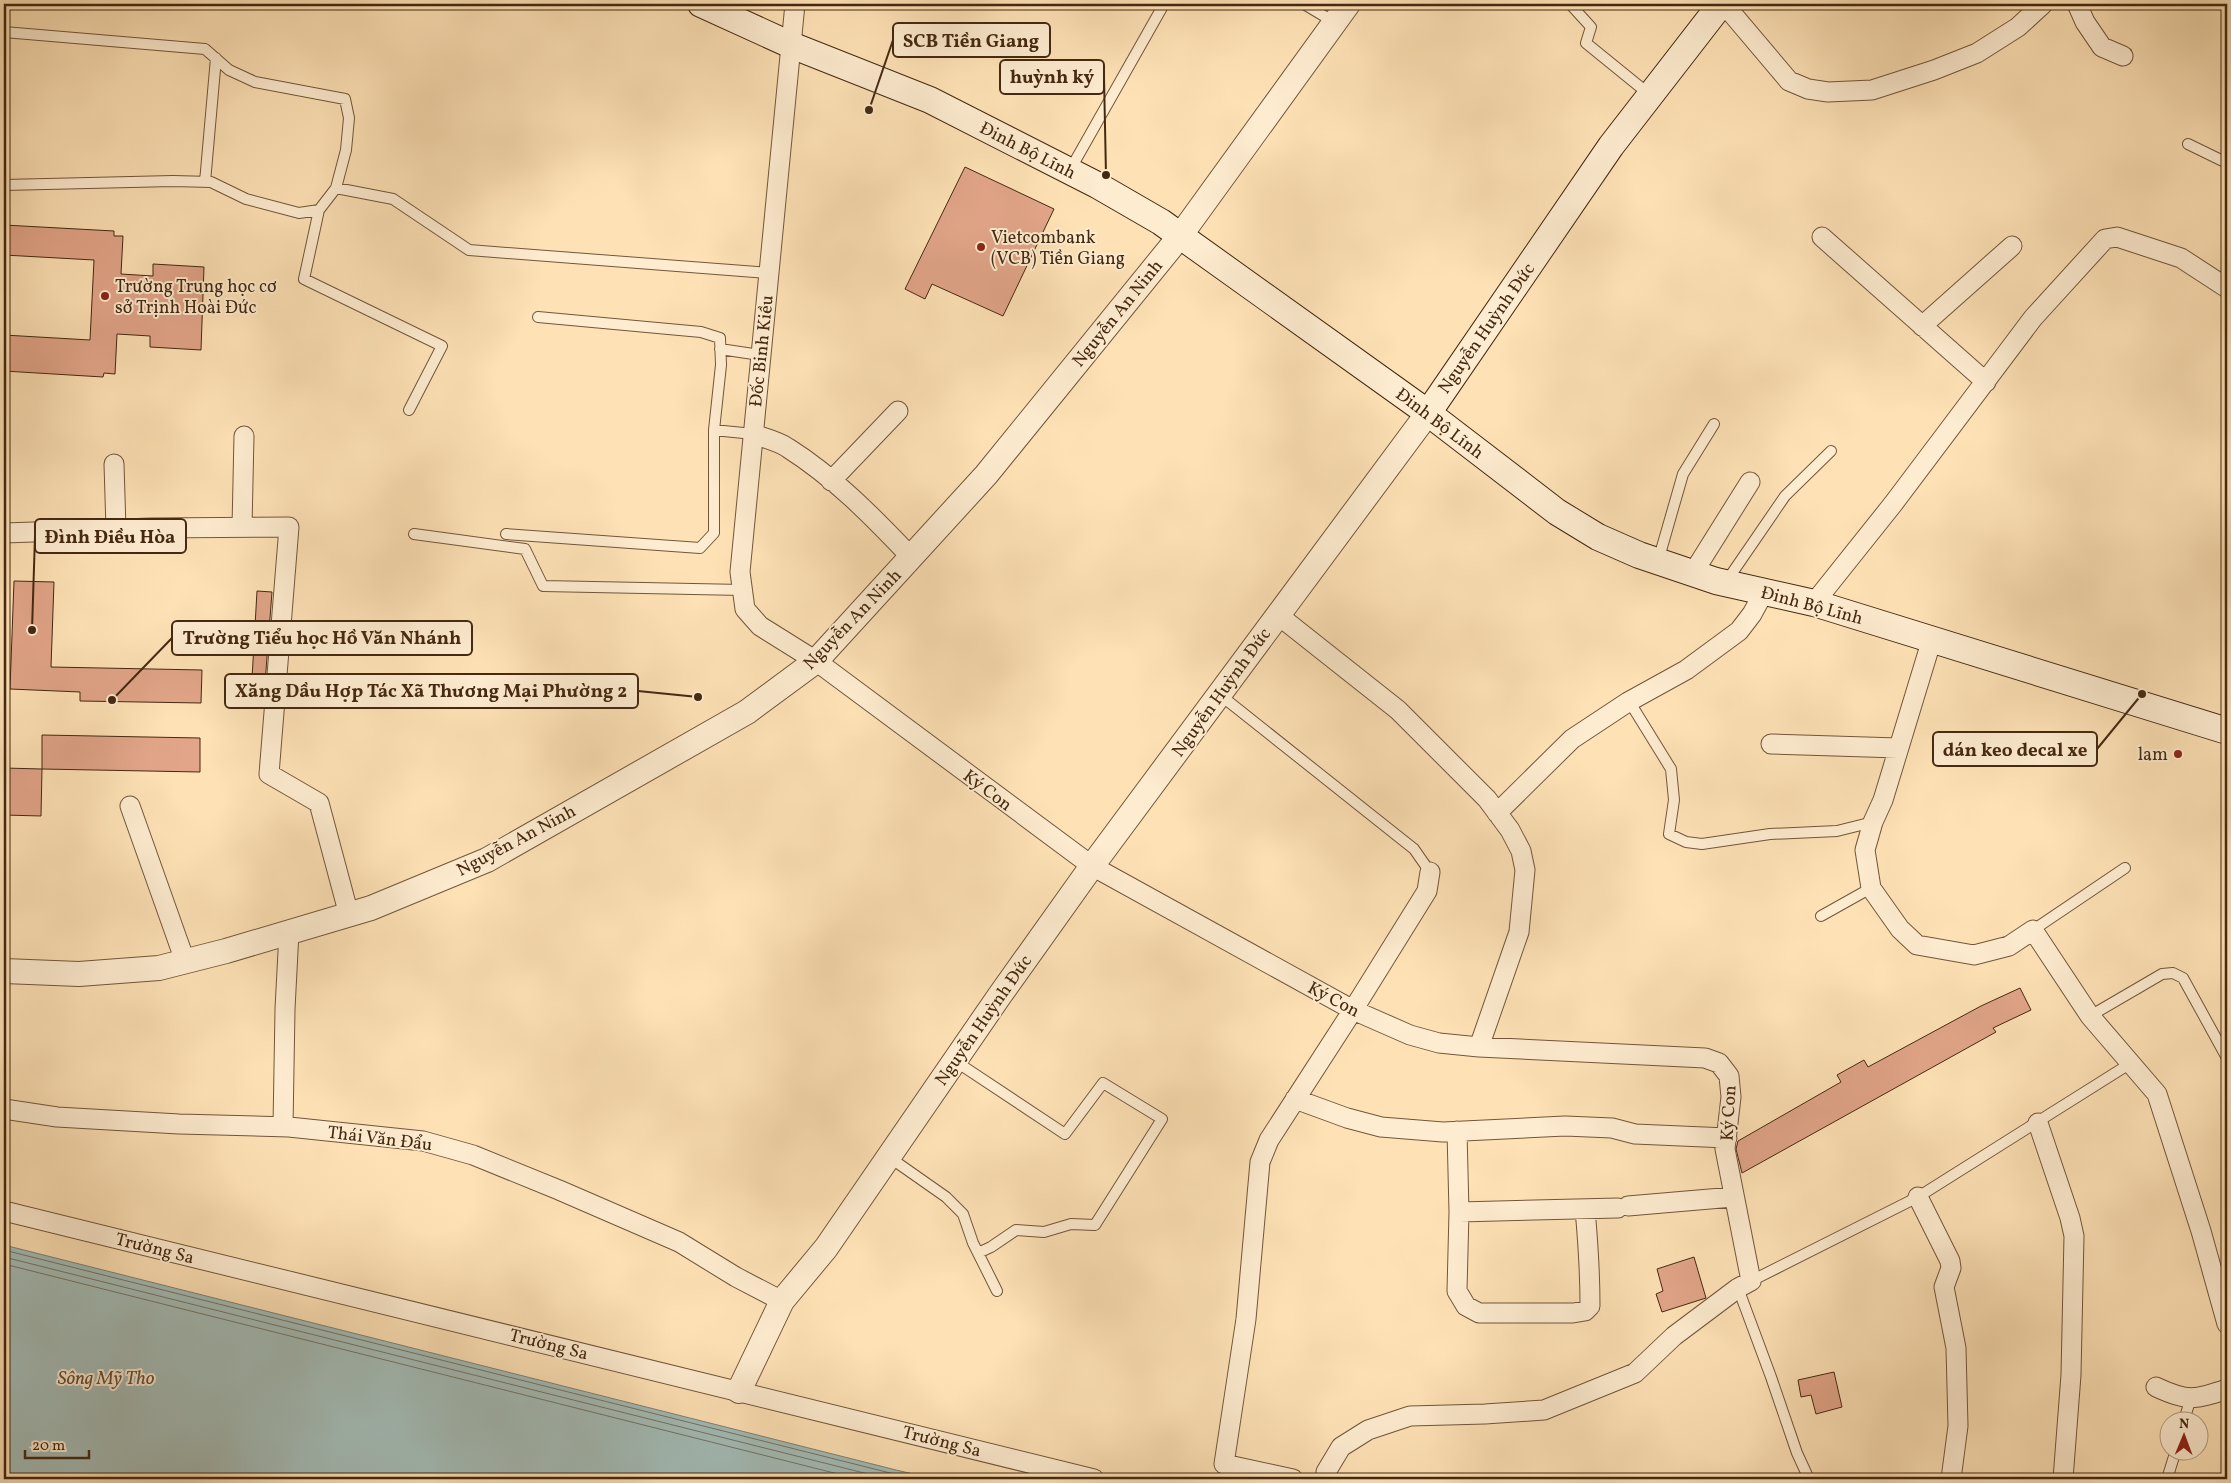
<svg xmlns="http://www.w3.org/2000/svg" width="2231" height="1483" viewBox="0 0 2231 1483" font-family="Vollkorn,serif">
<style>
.water{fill:#a3bcb7;stroke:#7d8174}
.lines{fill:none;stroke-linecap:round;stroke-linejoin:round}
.shore{stroke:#747264;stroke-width:1}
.building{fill:#e2a589;stroke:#442810}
.service-casing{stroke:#72563a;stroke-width:12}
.minor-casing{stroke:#72563a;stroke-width:21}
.tertiary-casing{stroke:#72563a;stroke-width:26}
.secondary-casing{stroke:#442810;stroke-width:28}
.service{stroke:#feecd0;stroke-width:10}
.minor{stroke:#feecd0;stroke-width:19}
.tertiary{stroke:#feecd0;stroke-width:24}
.secondary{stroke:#feecd0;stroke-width:26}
.poi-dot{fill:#8f2418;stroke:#feecd0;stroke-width:2}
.labels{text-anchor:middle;stroke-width:4;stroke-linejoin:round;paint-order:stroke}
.street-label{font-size:18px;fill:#442810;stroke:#feecd0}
.poi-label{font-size:18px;fill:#442810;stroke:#feecd0;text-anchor:start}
.water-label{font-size:19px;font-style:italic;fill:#5c4d3a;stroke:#feecd0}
.leader{fill:none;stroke:#442810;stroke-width:2}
.callout-dot{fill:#442810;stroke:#feecd0;stroke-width:2}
.callout{fill:#feecd0;stroke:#442810;stroke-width:2}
.callout-label{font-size:19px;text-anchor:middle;font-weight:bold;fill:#442810}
</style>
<rect width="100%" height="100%" fill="#fee2b6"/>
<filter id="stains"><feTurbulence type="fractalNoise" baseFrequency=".004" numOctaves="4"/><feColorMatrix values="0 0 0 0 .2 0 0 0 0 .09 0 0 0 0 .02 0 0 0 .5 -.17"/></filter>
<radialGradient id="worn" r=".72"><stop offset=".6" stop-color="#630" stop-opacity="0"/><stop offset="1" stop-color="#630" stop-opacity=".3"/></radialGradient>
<path class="water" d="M4,1245L896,1470L935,1479H4Z"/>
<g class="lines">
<path class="shore" d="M4,1250L914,1479
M4,1257L888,1479
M4,1264L858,1479"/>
</g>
<path class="building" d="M965,167L1054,209L1003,316L932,284L925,299L905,289Z
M4,225L114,231V236H123L121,274L153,276V264L204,267L201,350L150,347V336L117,334L115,374L104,373L103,377L4,371V335L90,340L94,260L4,255Z
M14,581L54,582L51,667L202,670L201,703L80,701V692L10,689Z
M257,591L272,592L264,696H251Z
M42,735L200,738V772L42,769Z
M4,768L42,769L41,816L4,815Z
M2020,988L2031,1010L1993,1028L1996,1032L1742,1173L1736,1149L1738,1141L1841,1082L1837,1075L1864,1060L1868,1067L1981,1006Z
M1694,1257L1706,1298L1662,1312L1656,1294L1663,1291L1657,1269Z
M1834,1372L1842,1407L1816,1414L1811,1395L1801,1397L1798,1380Z"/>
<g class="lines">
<defs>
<path id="service" d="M1304,4L1334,22
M1570,4L1591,27L1586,43L1650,95
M4,32L205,49L229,70L255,82L345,99L349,118L346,150L336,188L319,210L299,213L246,199L211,182L173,181L4,185
M2188,144L2227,163
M1070,170L1164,4
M205,182L216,58
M336,188L393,199L469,250L769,273
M319,210L304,279L442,346L409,410
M720,349L760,355
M714,430L753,434
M414,534L525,549L543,586L743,590
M506,534L700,548L714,533V430L721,365L720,338L701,332L538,317
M1658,561L1683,474L1714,424
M1726,582L1785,496L1831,451
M1219,694L1414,849L1430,872
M1629,701L1671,769L1674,800L1669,834L1686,842L1702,844L1770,834L1837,831L1873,822
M1821,916L1871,888
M2033,930L2125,868
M2090,1016L2162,974L2173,973L2183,978L2227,1058
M955,1061L1065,1134L1103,1083L1162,1119L1095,1225L1071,1224L1044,1232L1016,1230L991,1247L978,1253
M889,1157L946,1197L963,1214L973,1243L997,1291
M1751,1281L1918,1197L2131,1063
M1738,1288L1771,1377L1797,1453L1809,1479
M2184,1420L2191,1398
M2167,1479L2176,1450"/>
<path id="minor" d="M795,4L740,572L745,609L760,626L816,661L1092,866L1353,1010L1410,1035L1439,1043L1479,1047L1705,1058L1719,1063L1729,1076L1731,1097L1725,1149L1751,1281L1738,1288L1674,1336L1635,1373L1544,1410L1485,1414L1410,1416L1368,1430L1341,1447L1326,1472L1325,1479
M1724,4L1789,81L1808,89L1828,92L1872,90L1934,70L1977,53L2018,27L2043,4
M2077,4L2085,22L2102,47L2123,56
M1822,237L1986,382
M1922,326L2012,246
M753,434C764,438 778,441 788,448C834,477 873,517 911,557
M114,464L116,529
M831,481L898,411
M242,527L244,436
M4,533L151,528L289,527L269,774L319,803L349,915
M1693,573L1750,482
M1814,603L1893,504L2033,318L2105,239L2117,237L2181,258L2227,288
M1278,615L1398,710L1487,799L1510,830L1521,851L1525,870L1519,932L1479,1047
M1932,639L1883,800L1873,822L1865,850L1871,888L1900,929L1917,945L1974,955L2009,946L2033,930L2090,1016L2157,1094L2201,1231L2227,1324
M1771,744L1898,748
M130,806L185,961
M1497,813L1572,739L1628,702L1686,670L1739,631L1752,614L1764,592
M1295,1099L1347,1118L1381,1127L1443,1132L1565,1126L1612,1128L1635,1134L1727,1138
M4,1109L57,1117L179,1124L289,1127L423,1141L473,1155L559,1190L679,1242L736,1277L782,1301
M2038,1123L2070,1218L2074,1236L2071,1375L2063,1479
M283,1127L285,1009L289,932
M1457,1131L1459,1212L1457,1291L1466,1306L1479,1313H1573L1585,1311L1590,1306C1590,1273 1588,1242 1585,1209
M1918,1197L1950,1261L1951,1268L1944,1287L1956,1348L1958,1426L1951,1479
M1628,1206L1733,1197
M4,1211L1094,1479
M1459,1212L1618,1208
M2156,1387C2188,1402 2195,1400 2227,1389
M1293,1479L1224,1464L1246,1319L1260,1162L1269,1140L1353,1010L1427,891L1430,872"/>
<path id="tertiary" d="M4,971L79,974L159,968L226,951L371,908L487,860L747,712L816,661L986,475L1180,236L1348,4
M739,1391L782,1301L826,1248L1000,995L1092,866L1428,413"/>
<path id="secondary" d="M701,4L791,45L930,100L1097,185L1161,222L1428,413L1557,512L1598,537L1639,555L1716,581L1814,603L2227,731
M1428,413L1611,146L1721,4"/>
</defs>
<use href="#service" class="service-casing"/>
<use href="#minor" class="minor-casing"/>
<use href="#tertiary" class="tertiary-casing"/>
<use href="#secondary" class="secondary-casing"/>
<use href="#service" class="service"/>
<use href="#minor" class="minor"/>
<use href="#tertiary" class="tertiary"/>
<use href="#secondary" class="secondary"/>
</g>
<g class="poi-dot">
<circle cx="981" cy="247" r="5"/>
<circle cx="105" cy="296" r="5"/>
<circle cx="2178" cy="754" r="5"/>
</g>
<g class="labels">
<g class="street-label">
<text transform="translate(1028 150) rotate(27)" y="6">Đinh Bộ Lĩnh</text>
<text transform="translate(1117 313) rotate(-51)" y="6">Nguyễn An Ninh</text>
<text transform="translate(1486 328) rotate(-55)" y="6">Nguyễn Huỳnh Đức</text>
<text transform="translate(761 351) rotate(-84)" y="6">Đốc Binh Kiều</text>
<text transform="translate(1440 423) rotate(37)" y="6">Đinh Bộ Lĩnh</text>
<text transform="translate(1812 605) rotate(15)" y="6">Đinh Bộ Lĩnh</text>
<text transform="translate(852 619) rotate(-46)" y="6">Nguyễn An Ninh</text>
<text transform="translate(1221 692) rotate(-54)" y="6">Nguyễn Huỳnh Đức</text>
<text transform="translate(988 790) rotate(37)" y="6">Ký Con</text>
<text transform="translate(516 840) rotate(-28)" y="6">Nguyễn An Ninh</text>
<text transform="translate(1334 999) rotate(28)" y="6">Ký Con</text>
<text transform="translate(983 1020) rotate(-55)" y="6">Nguyễn Huỳnh Đức</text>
<text transform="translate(1728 1113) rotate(-87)" y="6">Ký Con</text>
<text transform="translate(380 1138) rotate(7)" y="6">Thái Văn Đẩu</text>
<text transform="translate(155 1248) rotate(14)" y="6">Trường Sa</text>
<text transform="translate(549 1344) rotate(14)" y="6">Trường Sa</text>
<text transform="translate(942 1441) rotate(14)" y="6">Trường Sa</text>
</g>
<g class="poi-label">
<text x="991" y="243">Vietcombank<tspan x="991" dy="21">(VCB) Tiền Giang</tspan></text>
<text x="115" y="292">Trường Trung học cơ<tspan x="115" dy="21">sở Trịnh Hoài Đức</tspan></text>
<text x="2168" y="760" text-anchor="end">lam</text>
</g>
<g class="water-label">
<text x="106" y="1384">Sông Mỹ Tho</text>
</g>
</g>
<path class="leader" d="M869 110L893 40M1106 175L1104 77M32 630L35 536M112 700L172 638M698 697L638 691M2142 694L2097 749"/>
<g class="callout-dot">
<circle cx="869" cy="110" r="5"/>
<circle cx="1106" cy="175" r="5"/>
<circle cx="32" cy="630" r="5"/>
<circle cx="112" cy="700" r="5"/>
<circle cx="698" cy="697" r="5"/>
<circle cx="2142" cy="694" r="5"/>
</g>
<g class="callout">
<rect x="893" y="23" width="157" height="34" rx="5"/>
<rect x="1000" y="60" width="104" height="34" rx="5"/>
<rect x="35" y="519" width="151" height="34" rx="5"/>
<rect x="172" y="621" width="300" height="34" rx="5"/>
<rect x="225" y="674" width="413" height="34" rx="5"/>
<rect x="1933" y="732" width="164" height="34" rx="5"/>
</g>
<g class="callout-label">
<text x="971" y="47">SCB Tiền Giang</text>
<text x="1052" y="83">huỳnh ký</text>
<text x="110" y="543">Đình Điều Hòa</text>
<text x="322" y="644">Trường Tiểu học Hồ Văn Nhánh</text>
<text x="431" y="697">Xăng Dầu Hợp Tác Xã Thương Mại Phường 2</text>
<text x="2015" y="756">dán keo decal xe</text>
</g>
<rect width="2231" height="1483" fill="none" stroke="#fee2b6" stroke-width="20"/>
<rect x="5" y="5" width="2221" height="1473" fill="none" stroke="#442810" stroke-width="2.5"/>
<rect x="10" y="10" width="2211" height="1463" fill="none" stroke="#442810"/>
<g transform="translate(2184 1436) rotate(1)"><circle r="24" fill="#feecd0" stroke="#b49e83"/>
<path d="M0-4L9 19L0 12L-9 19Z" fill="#8f2418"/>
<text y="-8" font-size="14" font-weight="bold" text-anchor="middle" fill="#442810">N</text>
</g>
<path d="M25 1450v8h64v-8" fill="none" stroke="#442810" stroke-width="2.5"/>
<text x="32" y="1450" font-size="15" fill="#442810" stroke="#feecd0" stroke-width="4" paint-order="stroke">20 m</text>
<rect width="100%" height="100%" filter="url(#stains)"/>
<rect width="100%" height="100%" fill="url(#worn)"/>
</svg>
